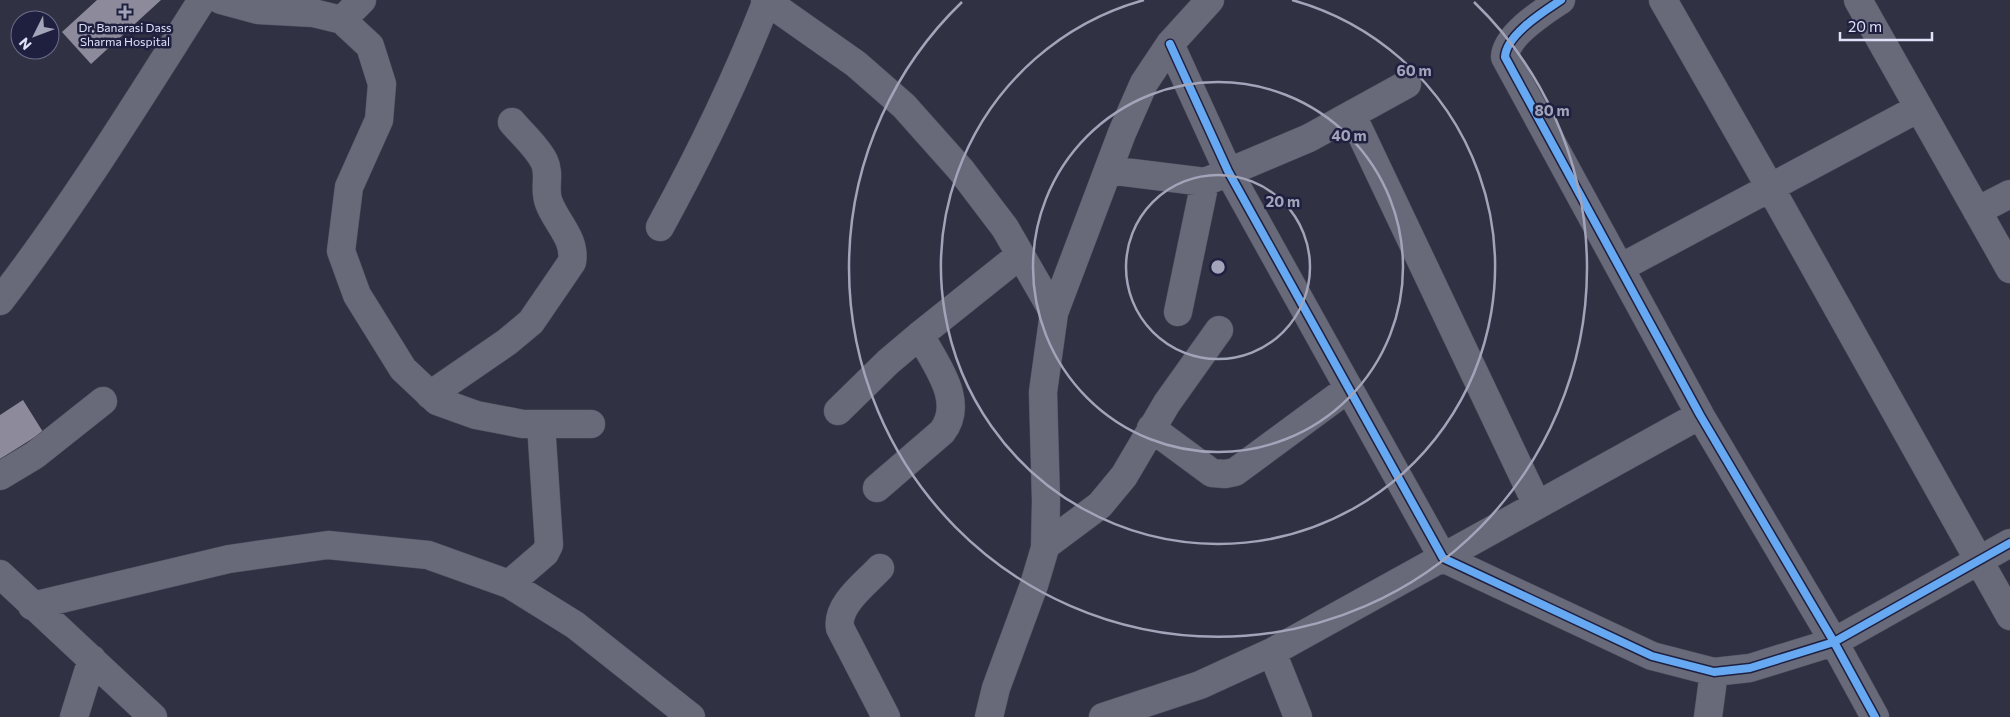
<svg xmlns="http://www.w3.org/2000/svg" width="2010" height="717" viewBox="0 0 2010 717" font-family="Commissioner,sans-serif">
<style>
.building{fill:#8d8b9b}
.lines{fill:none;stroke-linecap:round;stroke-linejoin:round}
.minor-casing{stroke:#4e4f5e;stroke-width:29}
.minor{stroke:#686979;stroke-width:28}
.cycleway-casing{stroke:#1f2040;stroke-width:11}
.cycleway{stroke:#66a8f1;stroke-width:8}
.ring{fill:none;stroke:#a2a4b9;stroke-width:2.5}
.poi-dot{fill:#a2a4b9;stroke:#1f2040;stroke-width:2}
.labels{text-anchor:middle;stroke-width:5;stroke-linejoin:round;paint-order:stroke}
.poi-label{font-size:12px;fill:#dfe2f8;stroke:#1f2040}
.centre{fill:#a2a4b9;stroke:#1f2040;stroke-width:2.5}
.ring-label{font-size:15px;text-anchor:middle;font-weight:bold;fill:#a2a4b9;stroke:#1f2040;stroke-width:5;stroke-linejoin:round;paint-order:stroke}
</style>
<rect width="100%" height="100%" fill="#303143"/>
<path class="building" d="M97,0H161L91,64L62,32Z
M23,400L43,432L0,459V415Z"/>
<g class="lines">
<defs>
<path id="minor" d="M221,0L258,10L313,13L342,20L370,46L382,84L379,120L349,187L341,251L357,295L403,369L437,401L476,415L523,424H591
M765,0L856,64L904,106L961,170L1005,228L1054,313
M1561,0C1543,12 1506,35 1505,57L1700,415L1834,642L1875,717
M1663,0L1771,189L2010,616
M1858,0L2010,269
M342,20L362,0
M1170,44L1228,171L1443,558L1652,656L1714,672L1750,668L1834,642L2010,543
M1352,115L1537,505
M1108,170L1205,182L1309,138L1407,84
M1977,211L2010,194
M660,227C700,154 736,80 766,3
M1620,268L1919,108
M0,301C74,205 137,102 202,0
M1178,312L1205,182
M430,395L507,342L531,322L572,262C576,239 557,224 549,203C543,189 551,175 544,161C537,147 522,134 512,122
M838,411L888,362L920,335L1020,255
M1151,428L1212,473L1225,474L1235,472L1349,388
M0,476L35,455L103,401
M877,488L942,432C966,401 935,364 920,335
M1045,546L1100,505L1124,476L1167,403L1219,330
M880,568C866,583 836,605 840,628L886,717
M0,574L153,717
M509,584L545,553L549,545L541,424
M32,606L229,559L328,545L428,555L509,584L575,625L691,717
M1272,652L1298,717
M74,717L92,659
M989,717L996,688L1034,585L1045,548L1046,501L1043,392L1054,313L1122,133L1144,83L1170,44L1210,0
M1103,717L1200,685L1272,652L1700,415
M1708,717L1714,672"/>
</defs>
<use href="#minor" class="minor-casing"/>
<use href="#minor" class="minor"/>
<defs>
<path id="cycleway" d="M1561,0C1543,12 1506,35 1505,57L1700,415L1834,642L1875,717
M1170,44L1228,171L1443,558L1652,656L1714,672L1750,668L1834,642L2010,543"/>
</defs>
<use href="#cycleway" class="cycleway-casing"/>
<use href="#cycleway" class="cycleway"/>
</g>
<g class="ring">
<circle cx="1218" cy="267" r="92"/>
<circle cx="1218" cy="267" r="185"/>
<path d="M1292 0A277 277 0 1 1 1144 0"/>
<path d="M1474 2A369 369 0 1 1 962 2"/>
</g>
<path class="poi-dot" d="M122.5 4.5h5v5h5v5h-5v5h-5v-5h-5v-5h5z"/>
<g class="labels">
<g class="poi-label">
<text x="125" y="32">Dr. Banarasi Dass<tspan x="125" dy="14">Sharma Hospital</tspan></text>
</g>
</g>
<circle cx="1218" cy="267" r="8" class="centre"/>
<g class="ring-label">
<text x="1414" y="76">60 m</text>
<text x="1552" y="116">80 m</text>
<text x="1349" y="141">40 m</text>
<text x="1283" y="207">20 m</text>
</g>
<g transform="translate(35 35) rotate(228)"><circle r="24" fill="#1f2040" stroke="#6c6e8a"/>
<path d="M0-4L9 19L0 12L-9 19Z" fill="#a2a4b9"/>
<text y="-8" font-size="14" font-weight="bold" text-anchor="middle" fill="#dfe2f8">N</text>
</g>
<path d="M1840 32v8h92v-8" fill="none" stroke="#dfe2f8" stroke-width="2.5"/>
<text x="1848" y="32" font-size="15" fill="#dfe2f8" stroke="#1f2040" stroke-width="4" paint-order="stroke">20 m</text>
</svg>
